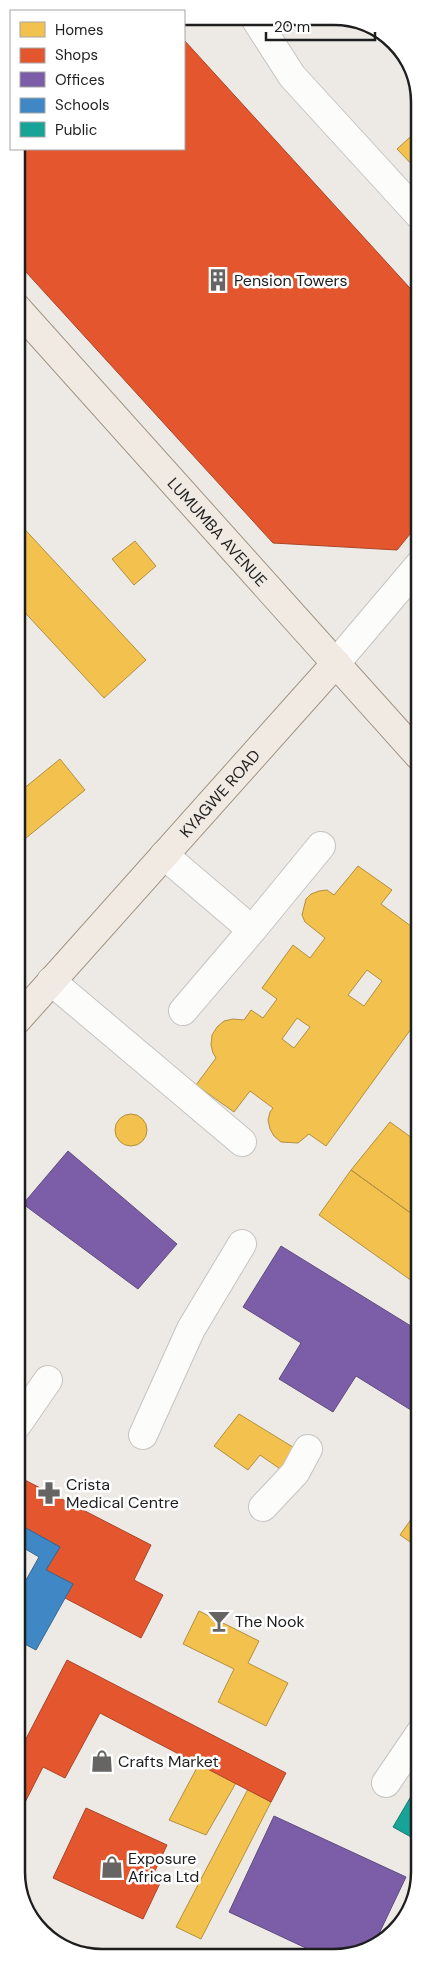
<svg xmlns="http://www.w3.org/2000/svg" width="436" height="1974" viewBox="0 0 436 1974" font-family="'DM Sans',sans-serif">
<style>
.homes{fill:#f2c14e;stroke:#b29040;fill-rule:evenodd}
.shops{fill:#e4572e;stroke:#a94629}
.offices{fill:#7b5ea7;stroke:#5f4b7e}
.schools{fill:#3f88c5;stroke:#356893}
.public{fill:#17a398;stroke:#197b73}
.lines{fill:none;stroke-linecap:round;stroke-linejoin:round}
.minor-casing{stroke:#c5c4c2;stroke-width:30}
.major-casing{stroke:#a39482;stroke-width:30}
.minor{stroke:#fcfcfb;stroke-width:28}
.major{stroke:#f1eae3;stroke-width:28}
.labels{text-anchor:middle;stroke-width:5;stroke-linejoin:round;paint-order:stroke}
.poi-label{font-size:16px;fill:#1e1e1e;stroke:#fff;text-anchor:start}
.street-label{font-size:16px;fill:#1e1e1e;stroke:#fff}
.rim{fill:none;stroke:#1e1e1e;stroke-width:2.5}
</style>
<rect width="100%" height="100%" fill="#edeae6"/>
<path class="homes" d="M419,129V172L397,149Z
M17,521L146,660L104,698L17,604Z
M135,541L156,566L134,585L112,559Z
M60,759L85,790L26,838L17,827V794Z
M358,866L392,890L381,904L419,932V1018L326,1146L309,1134L298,1143L281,1142L274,1136L270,1129L268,1120L270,1112L273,1108L250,1091L234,1112L196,1085L216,1058L213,1053L211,1045L212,1035L217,1027L224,1021L233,1019L244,1020L251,1010L263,1018L277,999L262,988L293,945L310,958L325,938L305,922L302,915L306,899L311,894L319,891L327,890L334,895ZM367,970L382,981L364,1006L348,995ZM297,1018L310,1027L294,1048L282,1039Z
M115 1130a16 16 0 1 1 32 0a16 16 0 1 1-32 0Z
M390,1122L419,1143V1219L351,1170Z
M351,1170L419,1219V1286L319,1215Z
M239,1414L301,1452L286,1473L260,1455L248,1470L214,1446Z
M419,1508V1548L400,1535Z
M199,1611L259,1641L248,1663L288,1683L266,1726L218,1702L234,1669L183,1644Z
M199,1764L236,1783L206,1835L169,1820Z
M248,1789L271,1802L201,1939L176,1927Z"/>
<path class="shops" d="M184,40L419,298V523L397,550L273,543L16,261V149H184Z
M17,1476L151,1545L134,1580L163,1595L141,1638L65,1598L73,1584L46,1570L60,1547L17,1523Z
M67,1660L286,1773L271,1802L100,1713L65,1778L43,1767L17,1818V1756Z
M86,1808L167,1845L153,1875L162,1879L143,1919L53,1878Z"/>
<path class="offices" d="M68,1151L177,1244L138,1289L23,1204Z
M281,1246L419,1331V1415L356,1376L333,1412L279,1379L301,1343L243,1307Z
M274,1816L406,1877L376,1940L345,1957H325L229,1912Z"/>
<path class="schools" d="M17,1523L60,1547L46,1570L73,1584L36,1650L17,1640V1596L39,1557L17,1544Z"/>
<path class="public" d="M420,1781V1842L393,1827Z"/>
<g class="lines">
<defs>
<path id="minor" d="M256,20L292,76L419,215
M336,663L419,565
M164,855L252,930L321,846
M51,981L242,1142
M183,1011L252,930
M17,1425L48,1380
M143,1435L191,1329L242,1244
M263,1507L295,1473L308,1449
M386,1783L420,1733"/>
<g id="major">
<path id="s1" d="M16,307L419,756"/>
<path id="s2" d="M17,1020L336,663"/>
</g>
</defs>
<use href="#minor" class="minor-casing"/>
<use href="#major" class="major-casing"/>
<use href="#minor" class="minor"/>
<use href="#major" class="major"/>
</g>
<defs>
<symbol id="building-bare" viewBox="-9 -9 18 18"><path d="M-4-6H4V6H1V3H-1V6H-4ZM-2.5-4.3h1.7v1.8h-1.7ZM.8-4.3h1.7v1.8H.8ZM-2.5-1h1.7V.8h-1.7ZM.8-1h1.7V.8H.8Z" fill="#666564" stroke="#fff" stroke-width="2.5" paint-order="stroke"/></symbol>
<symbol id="pharmacy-bare" viewBox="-9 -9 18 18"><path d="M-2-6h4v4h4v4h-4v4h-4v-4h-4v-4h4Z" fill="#666564" stroke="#fff" stroke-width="2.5" paint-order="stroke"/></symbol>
<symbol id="bar-bare" viewBox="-9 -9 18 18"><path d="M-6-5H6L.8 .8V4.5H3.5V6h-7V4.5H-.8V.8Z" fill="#666564" stroke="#fff" stroke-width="2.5" paint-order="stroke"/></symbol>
<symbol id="shop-bare" viewBox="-9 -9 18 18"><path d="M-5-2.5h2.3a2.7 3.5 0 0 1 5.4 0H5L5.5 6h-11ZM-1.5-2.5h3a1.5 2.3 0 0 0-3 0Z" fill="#666564" stroke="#fff" stroke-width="2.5" paint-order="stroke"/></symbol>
</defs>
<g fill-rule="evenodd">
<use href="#building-bare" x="202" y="264" width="32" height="32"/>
<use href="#pharmacy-bare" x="33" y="1477" width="32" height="32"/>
<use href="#bar-bare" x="203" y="1605" width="32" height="32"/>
<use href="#shop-bare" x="86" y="1745" width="32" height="32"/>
<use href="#shop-bare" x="96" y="1851" width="32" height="32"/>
</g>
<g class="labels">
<g class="poi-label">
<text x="234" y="286">Pension Towers</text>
<text x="66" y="1490">Crista<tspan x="66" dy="18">Medical Centre</tspan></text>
<text x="235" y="1627">The Nook</text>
<text x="118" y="1767">Crafts Market</text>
<text x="128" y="1864">Exposure<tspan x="128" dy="18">Africa Ltd</tspan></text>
</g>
<g class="street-label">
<text dy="6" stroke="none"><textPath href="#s1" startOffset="302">LUMUMBA AVENUE</textPath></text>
<text dy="6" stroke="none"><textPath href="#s2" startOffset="304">KYAGWE ROAD</textPath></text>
</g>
</g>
<path d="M0 0H436V1974H0ZM102 25H334A77 77 0 0 1 411 102V1872A77 77 0 0 1 334 1949H102A77 77 0 0 1 25 1872V102A77 77 0 0 1 102 25Z" fill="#fff" fill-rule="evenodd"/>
<path class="rim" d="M102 25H334A77 77 0 0 1 411 102V1872A77 77 0 0 1 334 1949H102A77 77 0 0 1 25 1872V102A77 77 0 0 1 102 25Z"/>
<rect x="10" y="10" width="175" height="140" fill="#ffffff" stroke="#a5a5a5"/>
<rect x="20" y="22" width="25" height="15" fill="#f2c14e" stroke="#a5a5a5"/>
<text x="55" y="35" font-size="15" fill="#1e1e1e">Homes</text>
<rect x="20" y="48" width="25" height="15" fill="#e4572e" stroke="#a5a5a5"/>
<text x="55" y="60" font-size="15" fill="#1e1e1e">Shops</text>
<rect x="20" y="72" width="25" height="15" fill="#7b5ea7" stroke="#a5a5a5"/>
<text x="55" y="85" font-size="15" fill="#1e1e1e">Offices</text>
<rect x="20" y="98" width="25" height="15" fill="#3f88c5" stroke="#a5a5a5"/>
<text x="55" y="110" font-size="15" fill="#1e1e1e">Schools</text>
<rect x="20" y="122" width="25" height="15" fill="#17a398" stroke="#a5a5a5"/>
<text x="55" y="135" font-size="15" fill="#1e1e1e">Public</text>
<path d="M266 32v8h109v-8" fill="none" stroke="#1e1e1e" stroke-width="2.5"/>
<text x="274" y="32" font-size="15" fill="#1e1e1e" stroke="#ffffff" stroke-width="4" paint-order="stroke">20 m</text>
</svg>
